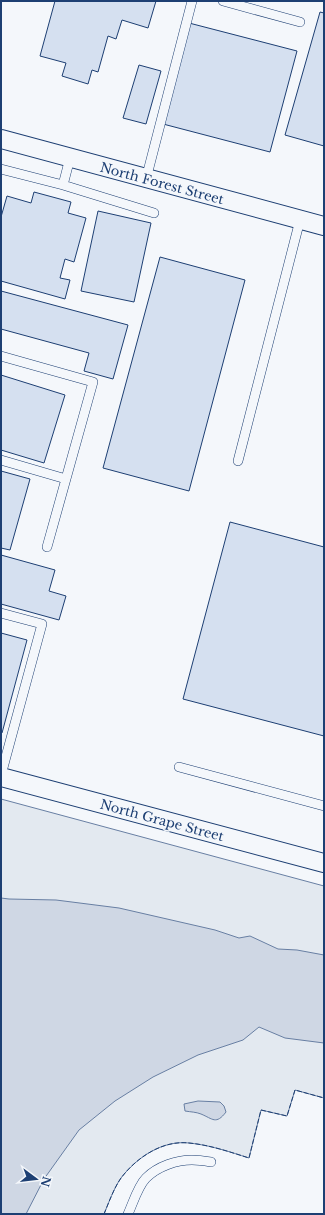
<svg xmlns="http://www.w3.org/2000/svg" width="325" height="1215" viewBox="0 0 325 1215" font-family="'Libre Baskerville',serif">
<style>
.green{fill:#e3e9f0;stroke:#687fa3}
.water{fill:#cfd7e4;stroke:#687fa3}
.building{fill:#d5e0f0;stroke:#1d3f73}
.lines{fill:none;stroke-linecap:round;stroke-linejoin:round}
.service-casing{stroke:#1d3f73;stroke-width:10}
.minor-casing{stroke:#1d3f73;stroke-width:20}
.service{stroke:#f4f7fb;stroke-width:9}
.minor{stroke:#f4f7fb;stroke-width:18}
.fence{stroke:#1d3f73;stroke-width:1;stroke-dasharray:5 2;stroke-linecap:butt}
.labels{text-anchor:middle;stroke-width:3;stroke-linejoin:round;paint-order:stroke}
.street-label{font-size:13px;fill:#1d3f73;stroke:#f4f7fb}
</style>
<rect width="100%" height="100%" fill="#f4f7fb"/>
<path class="green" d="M1,799L324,886V1098L295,1090L287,1116L261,1110L249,1158C230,1152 210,1145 189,1143C163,1140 137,1157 121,1178C114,1188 109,1202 104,1214H1Z"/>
<path class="water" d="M1,898L9,899L56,900L119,908L215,930L239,938L250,936L278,949L297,950L324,955V1043L285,1038L259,1027L243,1040L198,1055L153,1077L115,1101L79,1130L44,1179L26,1214H1Z
M198,1101L220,1102L224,1106L226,1112C216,1125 213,1119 201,1114C196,1112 191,1112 185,1111L184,1104Z"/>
<path class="building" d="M55,1H156L148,28L122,20L116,39L108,36L98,72L92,70L88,84L62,76L66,63L40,56Z
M320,12L324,13V146L285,135Z
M189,23L297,51L270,152L163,124Z
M139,65L161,71L146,124L123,118Z
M34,192L71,202L68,213L86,218L74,262L65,259L60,278L70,280L65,299L1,281V217L7,196L31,203Z
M98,211L151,223L134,302L81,291Z
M160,257L245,280L189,491L103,468Z
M1,291L128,325L113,379L84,371L89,353L1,329Z
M1,375L65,395L44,463L1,450Z
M1,471L30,479L10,550L1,548Z
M230,522L324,547V736L183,699Z
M1,555L55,570L49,591L66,596L59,620L1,604Z
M1,633L27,640L2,733H1Z"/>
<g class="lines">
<defs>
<path id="service" d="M223,1L300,22
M1,169L63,185L154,213
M146,179L192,1
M63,185L70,158
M1,356L93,382L47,547
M1,460L66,479
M238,461L300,220
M1,613L42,624L1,775
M179,767L324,806
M128,1214C133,1203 138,1186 146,1178C158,1166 177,1160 192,1160C198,1160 205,1161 211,1162"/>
<path id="minor" d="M1,139L324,226
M1,777L324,863"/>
</defs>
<use href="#service" class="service-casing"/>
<use href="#minor" class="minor-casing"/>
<use href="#service" class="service"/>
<use href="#minor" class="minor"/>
<path class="fence" d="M104,1214C109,1202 114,1188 121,1178C137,1157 163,1140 189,1143C210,1145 230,1152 249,1158L261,1110L287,1116L295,1090L324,1098"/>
</g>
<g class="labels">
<g class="street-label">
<text transform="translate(162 183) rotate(15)" y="5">North Forest Street</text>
<text transform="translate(162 820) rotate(15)" y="5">North Grape Street</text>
</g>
</g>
<rect width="325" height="1215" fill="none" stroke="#1d3f73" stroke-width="4"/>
<g transform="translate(36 1179) rotate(105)" stroke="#f4f7fb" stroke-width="3" paint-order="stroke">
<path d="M0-3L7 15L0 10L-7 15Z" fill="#1d3f73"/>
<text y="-6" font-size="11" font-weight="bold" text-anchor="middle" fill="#1d3f73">N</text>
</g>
</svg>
